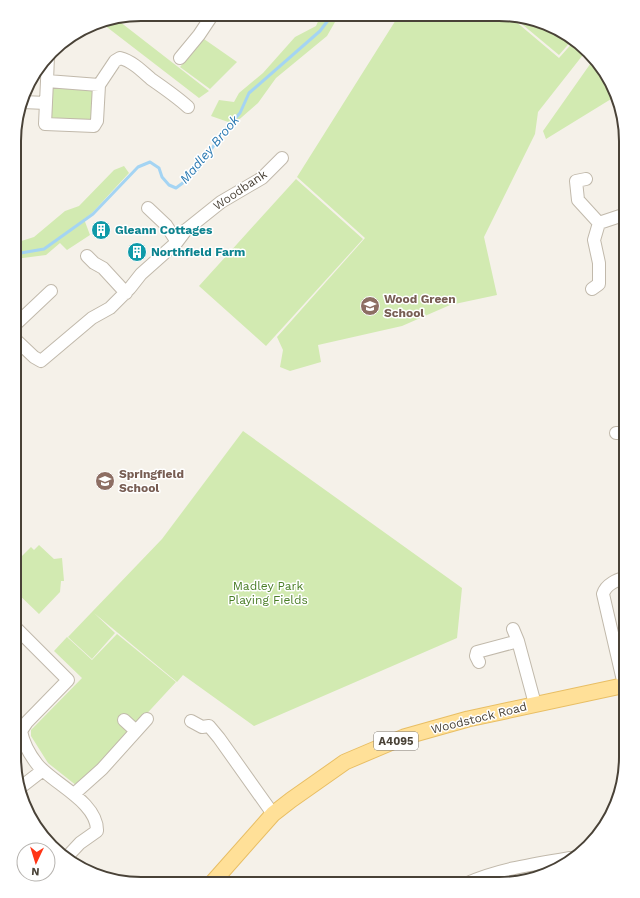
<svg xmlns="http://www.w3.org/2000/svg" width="640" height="898" viewBox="0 0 640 898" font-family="'Work Sans',sans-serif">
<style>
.green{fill:#d2eab1}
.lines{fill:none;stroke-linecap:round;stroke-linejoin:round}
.stream{stroke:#a4d4f3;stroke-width:3}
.minor-casing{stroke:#c1b9ab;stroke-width:14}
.major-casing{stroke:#e8be64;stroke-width:17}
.minor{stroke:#fff;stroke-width:12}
.major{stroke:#ffe098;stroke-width:15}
.labels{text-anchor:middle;stroke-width:3;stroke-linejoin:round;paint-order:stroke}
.shield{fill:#fff;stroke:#807b73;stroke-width:1}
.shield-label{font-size:11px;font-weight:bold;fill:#494237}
.street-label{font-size:12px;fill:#494237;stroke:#fff}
.culture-label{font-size:12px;font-weight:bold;fill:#0d838f;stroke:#fff;text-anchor:start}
.education-label{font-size:12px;font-weight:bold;fill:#785e54;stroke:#fff;text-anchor:start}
.park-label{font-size:12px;fill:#4a7e27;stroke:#fff}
.water-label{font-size:13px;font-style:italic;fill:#2b7ab2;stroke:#fff}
.rim{fill:none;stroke:#494237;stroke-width:2}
</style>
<rect width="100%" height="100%" fill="#f5f1e9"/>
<path class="green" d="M321,15H339L327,36L276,78L258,103L234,124L211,116L219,100L234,102L239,93L263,73L295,37L316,26Z
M399,15H508L559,58L575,40L586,51L538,112L535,134L484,237L497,295L450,305L402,326L318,345L321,362L290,371L280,367L283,350L277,337L365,238L297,177Z
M511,15H516L573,39L559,55Z
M115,18L209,91L199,98L99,21Z
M204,39L237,62L210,89L180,67Z
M593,60L613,85L616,96L546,139L543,131Z
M51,86L94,89L91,122L54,120L50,116Z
M124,166L129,173L92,213L84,219L90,235L67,250L60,243L46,255L15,259V243L34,237L65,211L79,206L114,170Z
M296,179L363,239L266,346L199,286Z
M243,431L462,588L457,638L254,726L183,675L177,682L94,613L115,633L92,659L68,637L162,539Z
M39,545L54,559L62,558L64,581H61L60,592L39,614L14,590V564L31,547L34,550Z
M117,634L176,682L92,773L77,786L48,763L31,736V730L82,678L54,651L67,637L92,660Z"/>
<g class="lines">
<path class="stream" d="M15,254L44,249L93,214L138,167L150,162L159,168L162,177L169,185L176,188L184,182L199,168L222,133L240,113L249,93L320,31L332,15"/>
<defs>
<path id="minor" d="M48,56L47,81L99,85L115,61L120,58C132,61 142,71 151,79C164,88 177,97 188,107
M180,58L199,35L213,14
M47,81L45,124L94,126L97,121L99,85
M23,102L46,103
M586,179L576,181L578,200L599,223
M148,208L166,225L177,242
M87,256L94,263L103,268L126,293
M592,289L599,284V263L594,240L599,223L626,214
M15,325L51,291
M15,339L34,357L41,361L92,318L110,308L130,288L141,274L177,242L186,230L221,202L262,178L282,158
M616,433H626
M14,626L68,680L27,722L21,731C23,742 30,755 37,764C52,783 98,802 97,831L80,843L65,859
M513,629L518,641L535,704
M479,662L476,656L477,652L518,641
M624,685L603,594C606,584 617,580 626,577
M124,720L136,731
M191,721L202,727L209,726L219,738L273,814
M21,787L43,770
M74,794L102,769L147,719
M465,884C498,869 534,864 570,858"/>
<path id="major" d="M212,883L273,814L291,800L345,762L404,737L468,719L626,685"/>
</defs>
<use href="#minor" class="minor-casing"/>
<use href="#major" class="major-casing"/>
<use href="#minor" class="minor"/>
<use href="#major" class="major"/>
</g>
<defs>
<symbol id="building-disc" viewBox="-11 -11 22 22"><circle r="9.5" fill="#0f9aa8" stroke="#fff"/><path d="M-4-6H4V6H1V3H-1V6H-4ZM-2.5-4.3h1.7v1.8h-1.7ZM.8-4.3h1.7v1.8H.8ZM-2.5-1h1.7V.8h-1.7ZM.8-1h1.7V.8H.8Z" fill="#fff"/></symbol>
<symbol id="school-disc" viewBox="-11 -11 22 22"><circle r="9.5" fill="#8d6e63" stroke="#fff"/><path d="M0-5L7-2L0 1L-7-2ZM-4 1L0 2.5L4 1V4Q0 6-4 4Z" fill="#fff"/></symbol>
</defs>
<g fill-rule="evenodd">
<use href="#building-disc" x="90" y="219" width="22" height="22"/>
<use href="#building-disc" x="126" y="241" width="22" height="22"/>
<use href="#school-disc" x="359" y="295" width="22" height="22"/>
<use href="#school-disc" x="94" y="470" width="22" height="22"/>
</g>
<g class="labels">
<rect class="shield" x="374" y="732" width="44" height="18" rx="3"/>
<g class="shield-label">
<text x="396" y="745">A4095</text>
</g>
<g class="street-label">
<text transform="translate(240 190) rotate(-34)" y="4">Woodbank</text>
<text transform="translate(479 718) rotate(-14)" y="4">Woodstock Road</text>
</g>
<g class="culture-label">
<text x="115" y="234">Gleann Cottages</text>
<text x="151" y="256">Northfield Farm</text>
</g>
<g class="education-label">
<text x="384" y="303">Wood Green<tspan x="384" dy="14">School</tspan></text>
<text x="119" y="478">Springfield<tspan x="119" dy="14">School</tspan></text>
</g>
<g class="park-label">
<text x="268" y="590">Madley Park<tspan x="268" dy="14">Playing Fields</tspan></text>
</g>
<g class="water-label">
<text transform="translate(209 149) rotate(-50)" y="5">Madley Brook</text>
</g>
</g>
<path d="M0 0H640V898H0ZM141 21H499A120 120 0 0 1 619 141V757A120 120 0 0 1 499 877H141A120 120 0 0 1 21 757V141A120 120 0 0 1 141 21Z" fill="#fff" fill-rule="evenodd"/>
<path class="rim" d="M141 21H499A120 120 0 0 1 619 141V757A120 120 0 0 1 499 877H141A120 120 0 0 1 21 757V141A120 120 0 0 1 141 21Z"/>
<g transform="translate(36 862) rotate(184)"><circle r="19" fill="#ffffff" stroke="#b6b3af"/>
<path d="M0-3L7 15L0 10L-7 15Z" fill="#ff3516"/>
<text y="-6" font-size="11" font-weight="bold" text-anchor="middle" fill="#494237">N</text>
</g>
</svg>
